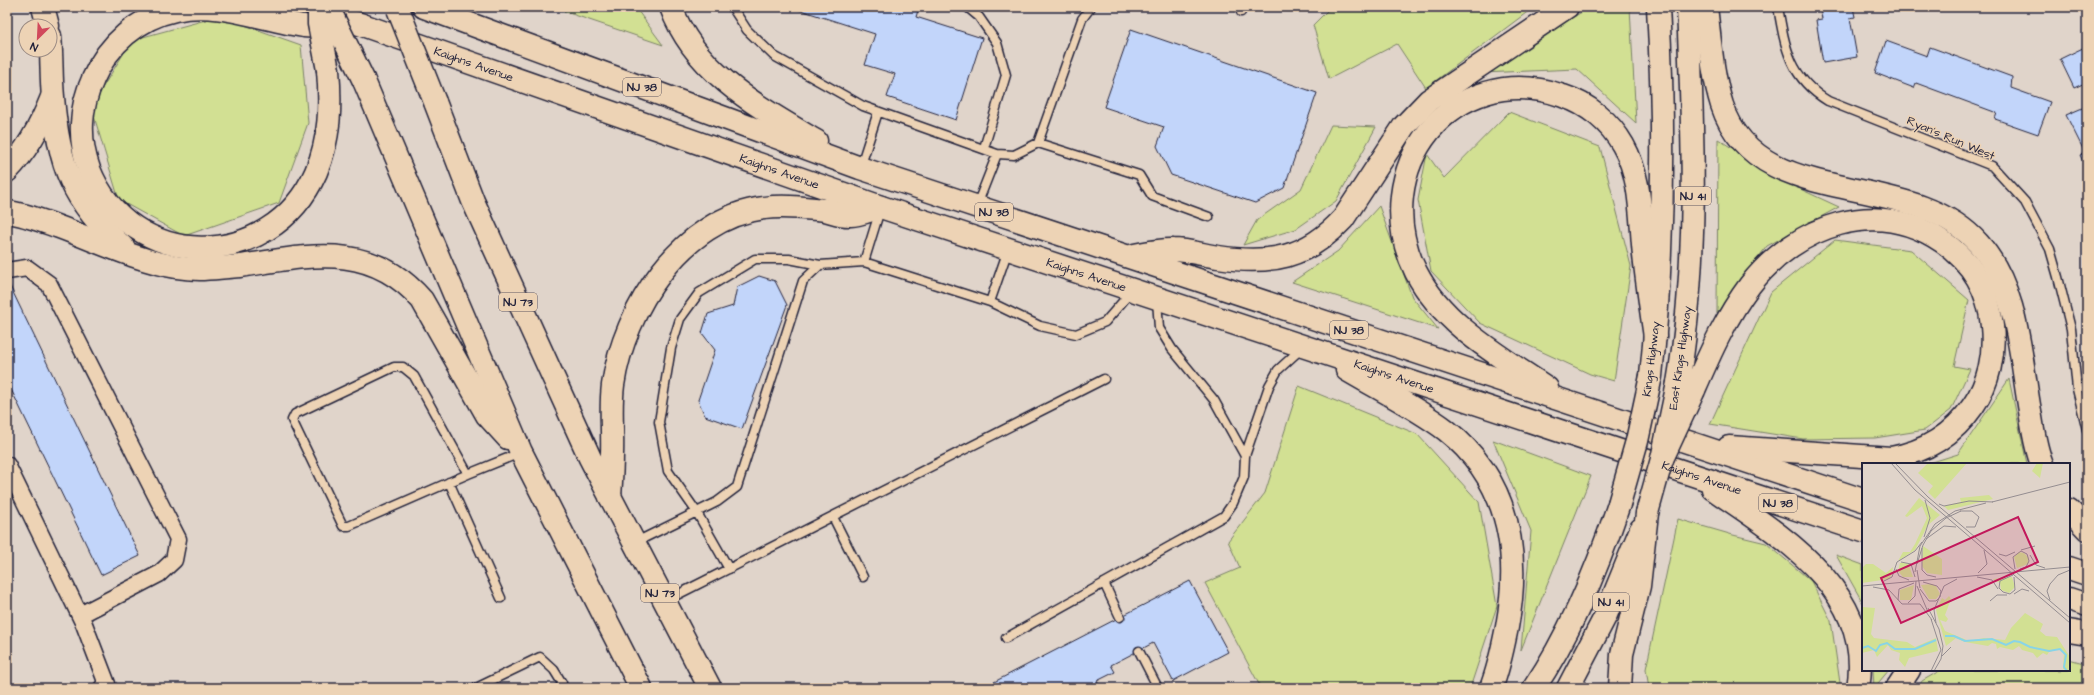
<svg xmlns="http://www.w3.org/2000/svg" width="2094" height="695" viewBox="0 0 2094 695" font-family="'Architects Daughter',sans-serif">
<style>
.green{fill:#d2e093;stroke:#7a8167}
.building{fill:#c2d5fa;stroke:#22223b}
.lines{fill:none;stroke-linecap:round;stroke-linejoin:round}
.service-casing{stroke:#22223b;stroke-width:11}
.minor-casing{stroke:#22223b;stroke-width:19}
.primary-casing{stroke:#22223b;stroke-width:25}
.trunk-casing{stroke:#22223b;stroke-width:25}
.service{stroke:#edd3b5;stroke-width:8}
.minor{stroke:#edd3b5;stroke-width:16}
.primary{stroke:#edd3b5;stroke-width:22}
.trunk{stroke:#edd3b5;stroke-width:22}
.primary-bridge-casing{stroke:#22223b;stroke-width:25;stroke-linecap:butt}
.trunk-bridge-casing{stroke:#22223b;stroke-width:25;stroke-linecap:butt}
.primary-bridge{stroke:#edd3b5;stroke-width:22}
.trunk-bridge{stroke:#edd3b5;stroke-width:22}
.labels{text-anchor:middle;stroke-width:3;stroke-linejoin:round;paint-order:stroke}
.shield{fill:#edd3b5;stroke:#5f5760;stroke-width:1}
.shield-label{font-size:11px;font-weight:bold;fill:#22223b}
.street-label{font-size:12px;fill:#22223b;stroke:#edd3b5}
.inset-river{fill:none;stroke:#88d4e7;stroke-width:2}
.inset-road{fill:none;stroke:#948d91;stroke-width:1}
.view{fill:#c2185b;fill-opacity:0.15;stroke:#c2185b;stroke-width:2}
.inset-edge{fill:none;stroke:#22223b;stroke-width:2}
</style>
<rect width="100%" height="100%" fill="#e0d4ca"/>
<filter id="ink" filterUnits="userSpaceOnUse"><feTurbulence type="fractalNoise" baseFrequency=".025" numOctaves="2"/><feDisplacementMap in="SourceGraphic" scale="8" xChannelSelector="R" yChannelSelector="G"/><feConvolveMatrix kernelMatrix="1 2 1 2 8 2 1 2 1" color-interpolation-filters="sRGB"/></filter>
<g filter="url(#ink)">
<path class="green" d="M551,7H635L663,45Z
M1331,7H1534L1426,88L1397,44L1329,79L1313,25Z
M1588,7H1630L1636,123L1577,69L1481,73L1585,10Z
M213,18L230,20L301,45L308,123L279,203L184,236L119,200L91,106L132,40Z
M1509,112L1600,147L1631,266L1614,381L1590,374L1480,323L1431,271L1418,200L1427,154L1444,178Z
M1331,125L1376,127L1336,201L1296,229L1243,245L1257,220L1301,189Z
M1718,139L1783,181L1839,207L1767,246L1717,313Z
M1379,206L1412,297L1438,329L1292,282L1338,251Z
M1835,240L1911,250L1969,300L1954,366L1970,369L1951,410L1925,430L1875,438L1803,439L1710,424L1771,292Z
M2009,379L2027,464H1926L1958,454Z
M1299,386L1417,434L1479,502L1497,606L1470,688H1261L1205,583L1240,568L1228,541L1265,493Z
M1493,440L1591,476L1521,650L1531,531Z
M1678,519L1733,535L1766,543L1811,581L1831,621L1840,683L1838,688H1649L1646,669Z
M1836,555L1863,565V603Z
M2069,659L2087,664V688H1918L1922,681L1941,670H2069Z
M1873,670H1889L1874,688Z"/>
<path class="building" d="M791,7H919L916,17L982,38L956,120L887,97L895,74L865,65L875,34Z
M1820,7H1853L1855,17L1850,18L1857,57L1823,63L1816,20L1822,19Z
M1131,29L1317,93L1284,188L1255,203L1171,175L1157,146L1164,127L1104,107Z
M1886,41L1927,56L1930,47L2012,77L2011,88L2050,102L2038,134L1995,119L1997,113L1916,83L1914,88L1875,73Z
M2087,46V82L2074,88L2060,59Z
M2087,106V170L2080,155L2085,153L2066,115Z
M759,276L775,281L787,305L742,429L705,416L698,400L715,350L702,333L708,314L733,306L737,287Z
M9,284L140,556L101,575L7,381V285Z
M1190,581L1228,652L1173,681L1153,643L1111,665L1115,672L1097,681L1100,688H998L994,682Z"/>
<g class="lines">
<defs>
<path id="service" d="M732,7L747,30L774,56L863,106L997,154L1014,155L1038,143L1082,19L1091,7
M967,7L979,17L997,43L1006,75L984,148
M1778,7C1785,48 1790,78 1828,101L1992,166L2025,202L2050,249L2058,277L2071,329L2077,389L2087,430
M1241,12L1242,7
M1038,143L1139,175L1152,196L1209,217
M860,168L878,112
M977,205L997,154
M864,262L990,302L1008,250
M1157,300L1159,328L1172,349L1214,400L1245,456
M990,302L1040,326L1076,334L1105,322L1131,292
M468,474L349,526H343L292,420L295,414L394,367H403L414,376L468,474L520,453
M449,482L501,598
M833,517L863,577
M634,543L717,502L737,487L803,281L820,265L864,262L880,210
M729,569L696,511L668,471L659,422L671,348L680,319L699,293L755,259H789L820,265
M1104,583L1120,617
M665,601L1104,379
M1006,638L1224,516L1233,503L1244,477L1245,456L1269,386L1278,370L1302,348
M1139,651L1158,688
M476,688L540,657L554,670L562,683L559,688"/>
<path id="minor" d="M7,271L27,268L49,284L178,539L174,560L159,574L80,615
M7,465L84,624L107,684L102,688"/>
<path id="primary" d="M1651,376C1664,251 1665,132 1658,7
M1678,383C1699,259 1693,132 1688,7
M1534,688C1571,633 1598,567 1619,504
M1568,688L1605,617L1641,529"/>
<g id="trunk">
<path d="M43,7L48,26"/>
<path d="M424,7L860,168L1863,500"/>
<path d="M671,7C695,73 759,107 816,141"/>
<path d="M1706,7C1710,39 1712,74 1722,105C1758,214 1909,166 1978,243C2018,287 2020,355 2030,411C2033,429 2035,447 2042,464"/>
<path id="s1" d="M317,9L881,207L1863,531"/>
<path d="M50,36C52,56 51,77 53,97C58,164 72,202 123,247"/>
<path d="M328,70C331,105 330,139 316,172C271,274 130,273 89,169C78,139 80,107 93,79C108,44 138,18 175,10C218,0 262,20 304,26C316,27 327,27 339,28"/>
<path d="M364,81L521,452L641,688"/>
<path d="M435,102L473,201L590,458L710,688"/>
<path d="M7,171C28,150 41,125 52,97"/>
<path d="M7,212C25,214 42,221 59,227C97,241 136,260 176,267C198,271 218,268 240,266C309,256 370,240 422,300L487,415L508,438"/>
<path d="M1134,255C1146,253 1160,249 1173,250C1188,250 1204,255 1218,257C1270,265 1307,258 1343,219L1404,126L1429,100L1567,7"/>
<path d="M1347,370C1379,389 1417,408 1446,430C1509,480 1521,551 1507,627C1503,647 1499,668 1491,688"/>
<path d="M1547,388C1500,356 1443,325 1416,272C1365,170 1453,57 1563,96C1588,104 1610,122 1623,145C1642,178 1640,219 1644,255C1647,283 1651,310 1655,337"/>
<path d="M1694,390C1710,353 1726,317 1750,285C1797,225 1877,196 1943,242C1972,262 1989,291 1992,326C1995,354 1989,383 1973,406C1953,435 1925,452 1891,458L1729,447"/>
<path d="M1713,489C1780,535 1875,591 1858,688"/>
<path d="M610,497C611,483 612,468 612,454C613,431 610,408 613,385C624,309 682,218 764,208C784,205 805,208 825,210C833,212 843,216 851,215C861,215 872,209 881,207"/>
<path d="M2069,510L2087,529"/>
<path d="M2069,568L2087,574"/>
<path d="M2069,599L2087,605"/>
<path d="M2069,631L2087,634"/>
<path d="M1620,688L1622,654L1639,586L1647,513"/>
<path d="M1897,688L1909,670"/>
</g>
</defs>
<use href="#service" class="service-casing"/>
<use href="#minor" class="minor-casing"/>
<use href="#primary" class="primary-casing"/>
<use href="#trunk" class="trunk-casing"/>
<use href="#service" class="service"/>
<use href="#minor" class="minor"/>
<use href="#primary" class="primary"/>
<use href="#trunk" class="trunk"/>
<defs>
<path id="primary-bridge" d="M1619,504L1637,441L1651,376
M1647,513L1662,459L1678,383"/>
<path id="trunk-bridge" d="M319,7V24L328,70
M328,7L364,81
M398,9L435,102
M1662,459L1694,390"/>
</defs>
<use href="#primary-bridge" class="primary-bridge-casing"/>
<use href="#trunk-bridge" class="trunk-bridge-casing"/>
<use href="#primary-bridge" class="primary-bridge"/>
<use href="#trunk-bridge" class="trunk-bridge"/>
</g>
</g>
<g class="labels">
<g class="shield">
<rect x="623" y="78" width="38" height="18" rx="3"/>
<rect x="1675" y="187" width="36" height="18" rx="3"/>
<rect x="975" y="203" width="38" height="18" rx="3"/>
<rect x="499" y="293" width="38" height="18" rx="3"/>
<rect x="1330" y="321" width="38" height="18" rx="3"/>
<rect x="1759" y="494" width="38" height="18" rx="3"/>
<rect x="641" y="584" width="38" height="18" rx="3"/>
<rect x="1593" y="593" width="36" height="18" rx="3"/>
</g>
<g class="shield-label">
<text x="642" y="91">NJ 38</text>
<text x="1693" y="200">NJ 41</text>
<text x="994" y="216">NJ 38</text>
<text x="518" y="306">NJ 73</text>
<text x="1349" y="334">NJ 38</text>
<text x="1778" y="507">NJ 38</text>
<text x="660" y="597">NJ 73</text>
<text x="1611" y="606">NJ 41</text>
</g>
<g class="street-label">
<text dy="4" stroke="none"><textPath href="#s1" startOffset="166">Kaighns Avenue</textPath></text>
<text transform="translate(1951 138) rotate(23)" y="4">Ryan's Run West</text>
<text dy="4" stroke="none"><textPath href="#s1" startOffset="490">Kaighns Avenue</textPath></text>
<text dy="4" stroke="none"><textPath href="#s1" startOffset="814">Kaighns Avenue</textPath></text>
<text transform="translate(1680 358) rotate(-82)" y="4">East Kings Highway</text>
<text transform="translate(1651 359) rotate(-83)" y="4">Kings Highway</text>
<text dy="4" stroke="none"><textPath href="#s1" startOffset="1138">Kaighns Avenue</textPath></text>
<text dy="4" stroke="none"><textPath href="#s1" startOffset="1462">Kaighns Avenue</textPath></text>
</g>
</g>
<g transform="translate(1862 463)">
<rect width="208" height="208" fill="#e0d4ca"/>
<path d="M66,0H105L73,36L66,29L71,23L56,10ZM175,0H181L178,15L170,8ZM127,32L131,36L86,47L82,43L99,39L98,35ZM57,35L78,52L66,62L53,87L36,98L41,89H48L53,81L65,55L60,43L45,54L43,53ZM61,83L80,96V112L65,110L60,103ZM157,89L162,90L167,95L166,101L155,105L152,94ZM38,100H46L51,114H41L36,108ZM4,101H11L24,110L31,104L30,111L27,116L0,120V105ZM150,114L153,124L147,130L139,127L138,120L131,116ZM70,121L74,123L78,131L74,136H67L59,122ZM52,122L49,137H38V127ZM87,133L89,136L83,152L86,156L84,159L78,157L83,168L107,178L122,175L143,177L149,165L163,150L181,161L178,168L184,173L195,174L208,194V208L201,206L202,189L196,186L187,189L185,192L181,190L175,195L171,190L160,187L157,183L151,187L138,184L135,186L134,181L130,180L126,183L103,179L94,175L84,183L74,147L80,135L83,137ZM0,144L13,145L9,171L12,175L45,179L53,184L74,175L76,188L47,195L43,204L37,197L38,190L29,187L26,182L15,194L12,187L0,190Z" fill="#d2e093"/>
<path class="inset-river" d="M83,173H92L103,178L130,176L144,182L152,178L158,179L168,184L187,188L198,186L204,192L202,204L205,208M0,185L6,183L14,188L18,182L25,180L33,186H53L74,177"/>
<path class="inset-road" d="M29,0L53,27L208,160M33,0L66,34L208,155M130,39L208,19M77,41L82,43L107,38L131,39M98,48H110L117,54L113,64H104M62,74L68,55L63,37M64,76L82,63L94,64M60,85V107L65,112L74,114M159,87L173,83M137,91L144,93L153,89M168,92L174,102L183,105M39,99L49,101L53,114M55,101L61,82L69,68L84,55L99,48M34,106L37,113L47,117M153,106L151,94L159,88L165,91L167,98L164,104L158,106M55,107L58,125M53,109L58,83L73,61L93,48L124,40M116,110L125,101L122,87M151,112L138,118L137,125L141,129L148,131L153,127L152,114M115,114L130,117L136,126M22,118L30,114L35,99L53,88L60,79M0,123L208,104M55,123L66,149M11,124L27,127L40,141H58L70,157M58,126L67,138H74L78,134L79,128L75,123L61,119M152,131L160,126L167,128M36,137L37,126L52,120M188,137L185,128L188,121L196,112L208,107M128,138L135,132H145M46,140L53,133L54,118M66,145L77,166L81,183L79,196L72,208M74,160L72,147L82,123L95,116M80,193L89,184M69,208L79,187L69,156"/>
<path class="view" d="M156,54L176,99L39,160L19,115Z"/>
<rect width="208" height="208" class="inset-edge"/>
</g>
<rect width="2094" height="695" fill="none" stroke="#edd3b5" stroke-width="24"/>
<rect x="12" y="12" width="2070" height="671" fill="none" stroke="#22223b" stroke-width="1.5" filter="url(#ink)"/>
<g transform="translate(38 38) rotate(204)"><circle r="19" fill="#edd3b5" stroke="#9c8c84"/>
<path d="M0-3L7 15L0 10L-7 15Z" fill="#d1495b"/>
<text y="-6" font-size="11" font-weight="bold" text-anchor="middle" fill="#22223b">N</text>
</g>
</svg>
